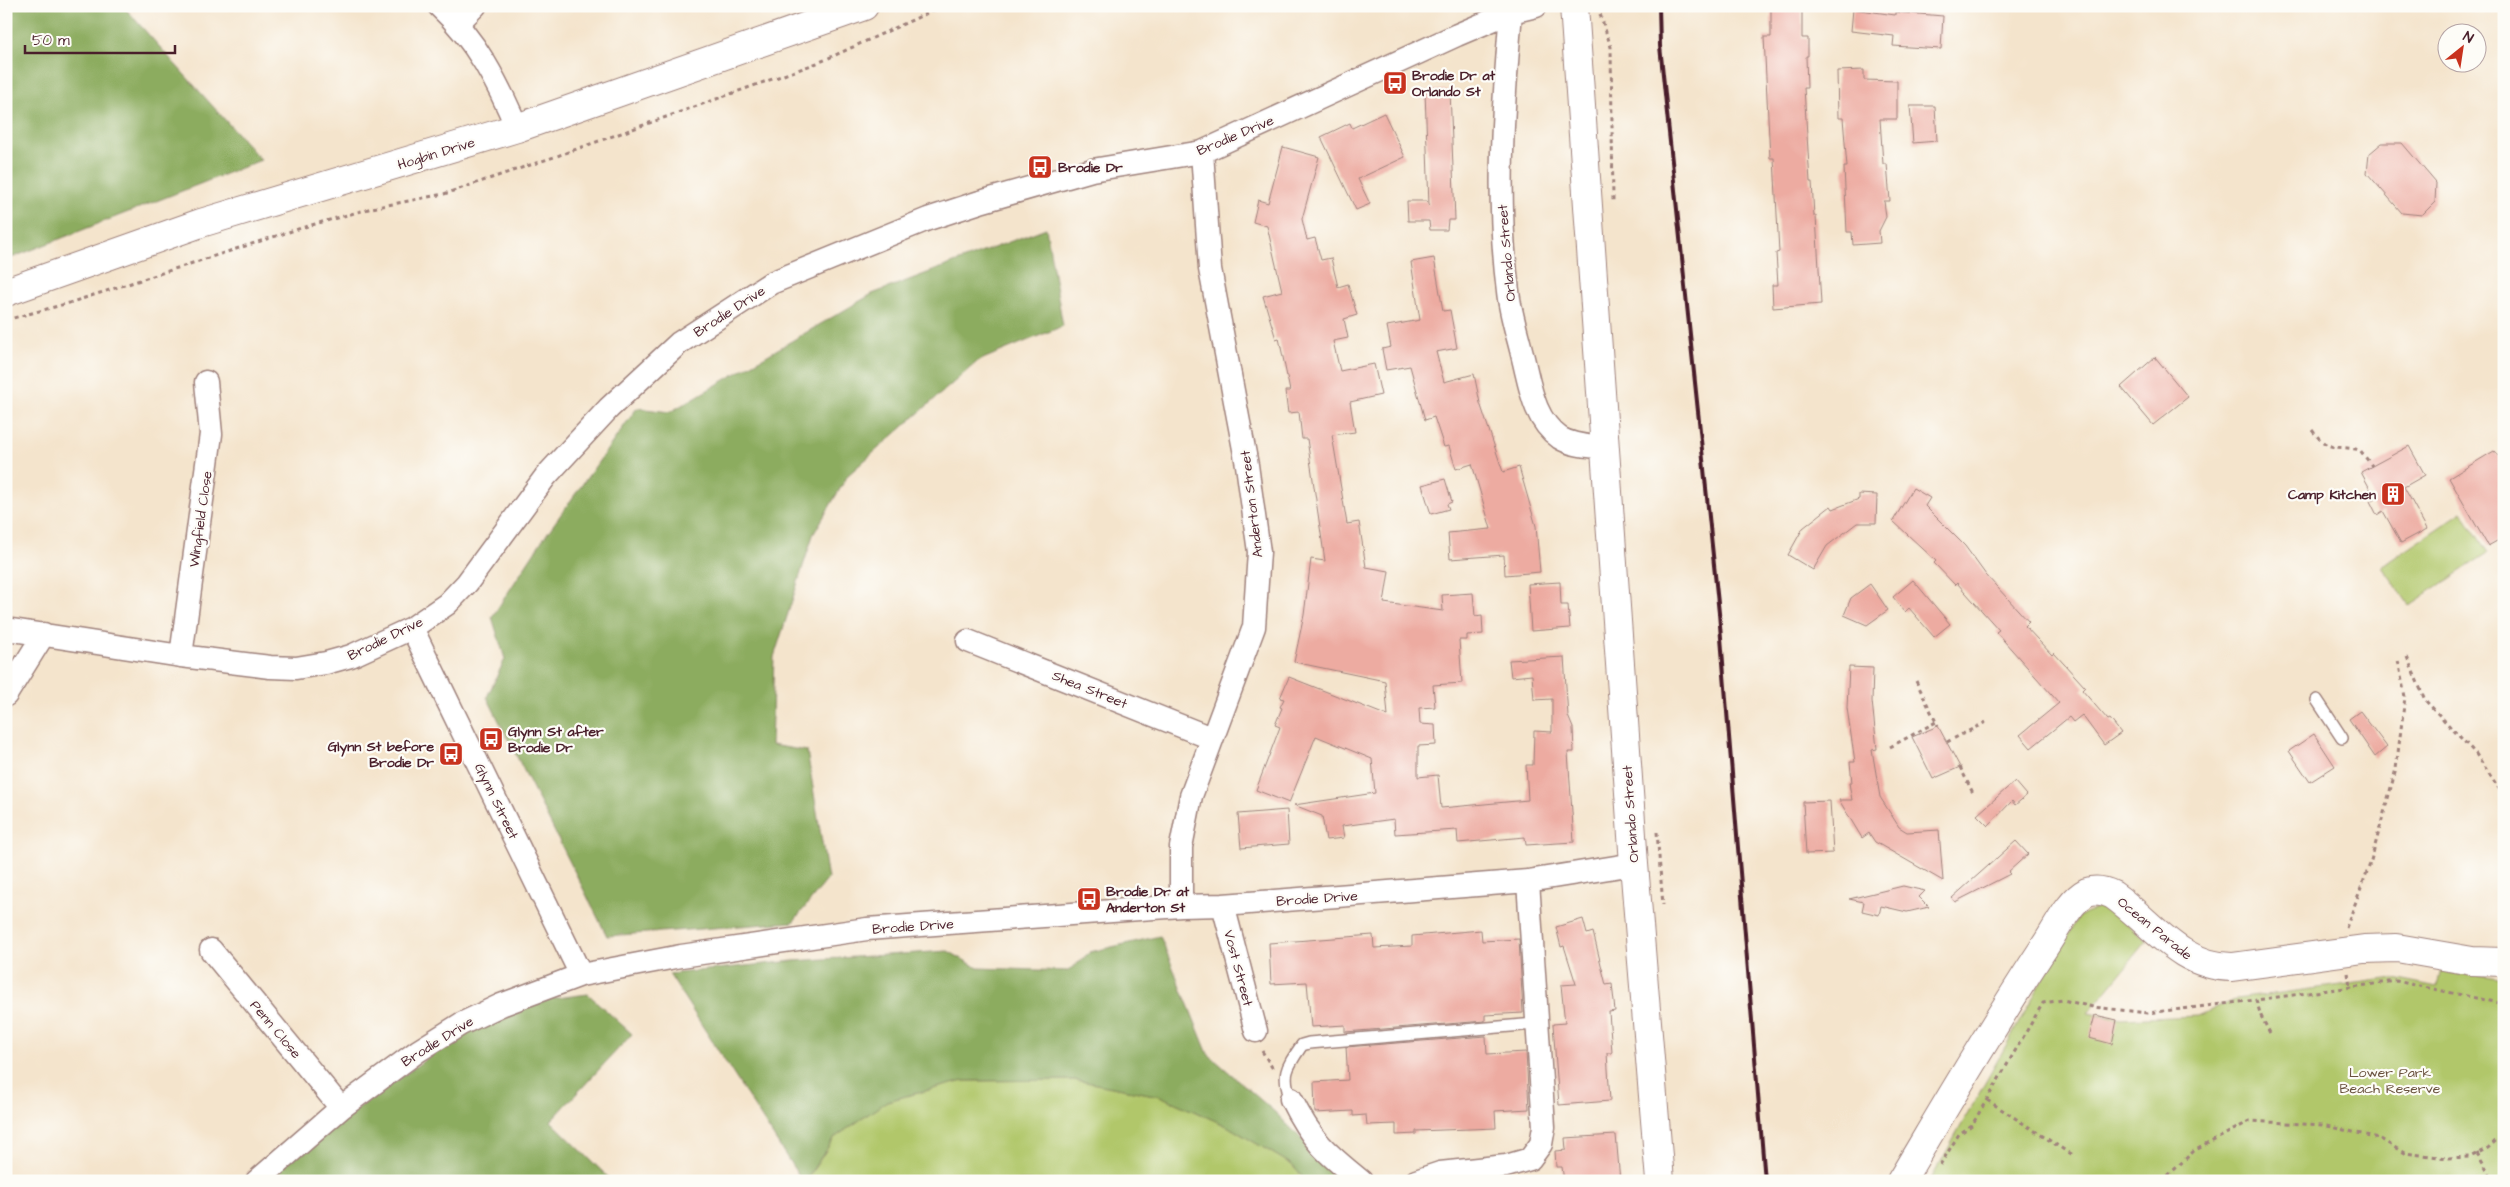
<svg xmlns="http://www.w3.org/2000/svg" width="2510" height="1187" viewBox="0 0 2510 1187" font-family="'Architects Daughter',sans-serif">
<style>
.green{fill:#b1c76b;stroke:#7e734b}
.forest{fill:#8cac5f;stroke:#6b6645}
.building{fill:#edaba1}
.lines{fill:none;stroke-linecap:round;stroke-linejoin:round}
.lane-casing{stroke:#9f827c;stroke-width:14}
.street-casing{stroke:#9f827c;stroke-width:25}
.secondary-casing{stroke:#9f827c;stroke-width:30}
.path{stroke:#9f827c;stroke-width:3;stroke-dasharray:4 4;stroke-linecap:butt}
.lane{stroke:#fff;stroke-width:11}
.street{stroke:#fff;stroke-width:22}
.secondary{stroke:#fff;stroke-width:28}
.rail{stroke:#4a1f2b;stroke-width:4}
.labels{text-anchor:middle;stroke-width:4.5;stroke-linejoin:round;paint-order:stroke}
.poi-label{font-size:14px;font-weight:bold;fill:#4a1f2b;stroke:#fdfcf7;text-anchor:start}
.street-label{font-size:14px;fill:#4a1f2b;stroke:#fdfcf7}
.park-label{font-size:14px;fill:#69513e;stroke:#fdfcf7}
</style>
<rect width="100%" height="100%" fill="#fdfcf7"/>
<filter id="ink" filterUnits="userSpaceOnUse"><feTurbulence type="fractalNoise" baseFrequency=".02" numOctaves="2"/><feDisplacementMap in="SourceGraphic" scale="10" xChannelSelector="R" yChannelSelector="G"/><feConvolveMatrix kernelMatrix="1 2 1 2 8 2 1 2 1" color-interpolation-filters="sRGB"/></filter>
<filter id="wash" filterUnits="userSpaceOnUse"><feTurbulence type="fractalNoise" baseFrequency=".0096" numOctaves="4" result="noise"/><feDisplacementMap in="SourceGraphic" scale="20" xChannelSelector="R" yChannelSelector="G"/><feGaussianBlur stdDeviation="1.12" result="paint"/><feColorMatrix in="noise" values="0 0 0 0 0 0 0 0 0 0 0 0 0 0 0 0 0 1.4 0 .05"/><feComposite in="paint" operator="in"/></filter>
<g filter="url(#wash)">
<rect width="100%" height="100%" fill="#f4e4cc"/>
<path class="green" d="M2462,512L2488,553L2409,605L2382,566Z
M2100,906L2114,912L2147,941L2088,1013L2121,1019L2198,1016L2236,999L2394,978L2438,987L2442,968L2504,978V1181H1930L2078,917Z
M1076,1080L1160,1096L1227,1126L1291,1164L1306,1181H806L834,1138L887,1101L963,1081Z"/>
<path class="forest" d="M6,6H123L261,160L6,260Z
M1046,228L1063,326L978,361L848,475L813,535L774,657L771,745L807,751L828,879L793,922L607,936L487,697L505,659L492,617L541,542L637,408L670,412L872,294Z
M1160,936L1208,1054L1277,1114L1343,1181H1306L1291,1164L1227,1126L1160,1096L1075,1080L963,1081L887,1101L834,1138L805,1181H802L669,974L793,961L948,951L978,968L1069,971L1090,952Z
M588,994L632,1034L551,1121L612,1181H257L501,1005Z"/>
<g id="blocks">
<path class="building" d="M1771,6H1802V38H1808V56H1806L1807,88H1804L1810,182H1812L1814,216H1816L1821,304L1773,308L1772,285H1778L1776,253L1779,252L1774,158H1770L1764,37H1771Z
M1853,9L1895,15V12L1943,16L1941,49L1893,46L1894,36L1851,31Z
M1864,70V80L1897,81V119H1880L1883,164H1887L1890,201H1884L1886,217L1879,231L1880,243L1853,245L1852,232H1847L1844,167H1847L1843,118H1838L1837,71Z
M1450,90L1455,220H1448L1447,230H1430L1429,221H1408L1407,201H1426L1429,206L1425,91Z
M1910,106H1935L1937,141L1913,143Z
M1384,113L1405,157L1358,179L1370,204L1356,210L1321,137L1350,123L1352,128Z
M2382,143H2402L2436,183L2435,202L2422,215L2402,213L2367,173L2369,154Z
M1283,147L1319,157L1302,219L1307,240L1315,238L1321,260L1331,258L1338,287L1348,284L1357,315L1344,319L1348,338L1333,341L1340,371L1374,364L1381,395L1350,402L1355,432L1332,435L1347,524L1359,522L1366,567L1389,571L1384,603L1443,611L1442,595L1473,593L1475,616L1482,615L1483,634L1467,635V640H1459L1462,683L1433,685L1435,707L1419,708L1420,724L1435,725L1436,745L1418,746V777L1438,775L1441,808L1528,800L1526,765H1533L1534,731L1552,732V699L1534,700L1532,675L1511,677L1509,660L1564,657L1568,716L1573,728L1574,752H1568L1574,842L1526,845L1525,837L1458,843L1457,830L1395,834L1394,819L1342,826L1344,838L1326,840L1322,816L1294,805L1375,793L1372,759L1316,736L1289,803L1256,790L1280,727L1275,725L1282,708L1280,707L1284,699L1280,698L1289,677L1388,716L1385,681L1294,662L1304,615L1311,559L1325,561L1307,439H1302L1299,412L1288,413L1285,391H1290L1279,338L1276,339L1263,296L1282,291L1267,226L1253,222L1258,200L1268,203Z
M1434,258L1443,311L1450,310L1457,348L1436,352L1444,382L1474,374L1480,403L1503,472L1519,467L1536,526L1540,572L1505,575L1504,555L1450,559L1448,533L1491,529L1472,464L1456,469L1449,446L1444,447L1434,417L1425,420L1410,366L1386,370L1382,349L1391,347L1387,326L1420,320L1411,262Z
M2155,357L2188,397L2153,425L2121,387Z
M2409,446L2425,475L2404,487L2427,529L2401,543L2383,511L2377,515L2370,501L2375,498L2361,472Z
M2494,451L2504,463V537L2488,546L2449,478Z
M1445,479L1452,502L1447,504L1449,509L1431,514L1422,485Z
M1913,488L1930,498L1925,506L1965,546L1986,575L2029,622L2025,626L2052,655L2054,653L2085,687L2082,690L2108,720L2110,719L2121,733L2104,745L2082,715L2073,722L2069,717L2031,748L2020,735L2059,703L1996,632L1999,630L1957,583L1955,585L1934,563L1936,561L1893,521Z
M1859,494L1877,495L1876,523H1857L1827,546L1813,570L1788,555L1803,528L1831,506L1833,509L1859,499Z
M1913,580L1950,624L1934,637L1909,608L1905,612L1893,597Z
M1560,582L1561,605H1568L1570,628L1531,631L1528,584Z
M1870,584L1888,610L1867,625L1844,615L1851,598Z
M1849,667L1873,668L1872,701L1877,749L1872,750L1880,797L1899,827L1907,832L1939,830L1943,881L1875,842L1869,833L1862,838L1839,800H1852L1849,783H1852L1850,762H1855L1847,708Z
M2360,711L2387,747L2375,757L2349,719Z
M1938,726L1960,767L1933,779L1912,737Z
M2314,734L2335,766L2310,782L2289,751Z
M2015,781L2027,795L2015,805L2012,801L1988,826L1977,815Z
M1830,801L1833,853L1806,854L1803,802Z
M1287,810L1289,844L1241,848L1238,814Z
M2016,841L2028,854L2008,872L2010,874L1955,902L1952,898Z
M1903,886L1925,891L1919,897L1929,907L1907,912L1881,906L1879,915L1862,911L1864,902L1849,899Z
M1583,919L1587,934L1593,932L1606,985L1612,984L1615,1011L1609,1012L1612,1053H1607L1610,1101L1559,1105L1553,1024L1565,1023L1561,985L1576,984L1564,946L1561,947L1556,927Z
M1481,930L1482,941L1519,939L1523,1013L1485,1015V1021L1345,1032V1025L1311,1027L1307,982L1271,984L1269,943L1373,935L1374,948L1412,946V936Z
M2095,1015L2117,1020L2112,1044L2089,1038Z
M1486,1036L1487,1054L1526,1052L1529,1109L1495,1111L1496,1128L1416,1131V1134L1396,1135V1124L1367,1125L1366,1115L1353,1116V1111L1315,1113L1314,1082L1348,1080L1346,1047Z
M1616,1135L1620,1181H1564L1562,1167H1556L1555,1151L1566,1150L1565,1138Z"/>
</g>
</g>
<g filter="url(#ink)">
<use href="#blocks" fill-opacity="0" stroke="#9f827c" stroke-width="1"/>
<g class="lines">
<defs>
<path id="lane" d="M2317,700L2342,738
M1291,1099C1281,1074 1287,1067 1302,1045L1309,1043L1536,1024"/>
<path id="street" d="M439,6C476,40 498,83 517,128
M1511,12C1503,107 1496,196 1508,291C1510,313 1518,336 1523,358C1530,386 1534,420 1560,438C1573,446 1590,446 1604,448
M458,23L475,6
M412,628L581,975
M6,629L181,656L270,667L296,668L326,663L351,656L412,628L447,604L467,583L546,476L609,408L679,343L771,283L928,219L980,202L1092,170L1202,152L1457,35L1511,12L1536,6
M968,641L1211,738
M181,656L211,434L206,382
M6,695L44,634
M1223,905L1256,1031
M1181,906V847L1191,796L1254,627L1259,552L1247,465L1210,269L1202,152
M211,950L341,1108
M1291,1099C1311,1140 1326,1153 1361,1181
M257,1181L341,1108L418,1051L461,1024L501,1005L581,975L681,956L867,929L1181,906L1223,905L1528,881L1634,864
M1416,1181L1440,1173L1506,1166L1530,1159L1541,1144L1544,1127L1528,881"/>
<path id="secondary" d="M1574,6L1634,864L1660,1181
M6,292L201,223L517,128L864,6
M1901,1181C1948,1102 1994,1023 2045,946C2056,930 2069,901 2087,892C2096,889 2105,891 2113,895C2153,923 2178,966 2232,967L2364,949L2397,948L2472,961L2504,962"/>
</defs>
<use href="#lane" class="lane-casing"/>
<use href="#street" class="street-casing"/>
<use href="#secondary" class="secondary-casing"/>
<path class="path" d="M1600,14L1611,47L1613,201
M6,320L69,303L301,228L372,208L444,194L557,156L820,62L943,6
M2312,430C2330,454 2335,444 2360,450L2372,466
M2407,657L2425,700L2476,754L2504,796
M1916,681L1938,726
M1947,742L1986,722
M1890,747L1936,722
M1960,767L1974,795
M1657,832L1663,905
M2346,928L2370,864L2396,769L2405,697L2398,660
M2348,973L2350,987
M2270,1033L2261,1016L2256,1000L2396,981L2504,1004
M1262,1051L1273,1069
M1987,1100L2072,1155
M2477,1153L2493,1181
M1940,1165L1959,1134L1972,1125L2043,1003L2063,1000L2093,1007L2148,1013L2256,1000
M2162,1181L2194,1151L2250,1121L2322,1125L2379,1138L2404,1153L2448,1158L2470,1157L2488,1148L2504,1133"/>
<use href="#lane" class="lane"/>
<use href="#street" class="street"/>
<use href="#secondary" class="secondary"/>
<path class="rail" d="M1659,6L1660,46L1719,613L1765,1181"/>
</g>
</g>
<defs>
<symbol id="bus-square" viewBox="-11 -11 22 22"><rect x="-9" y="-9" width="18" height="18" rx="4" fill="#c8321e" stroke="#fdfcf7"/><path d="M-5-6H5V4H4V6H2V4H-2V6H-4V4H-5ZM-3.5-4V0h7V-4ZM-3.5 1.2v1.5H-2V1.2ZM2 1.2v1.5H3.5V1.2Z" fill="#fff"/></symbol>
<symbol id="building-square" viewBox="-11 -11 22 22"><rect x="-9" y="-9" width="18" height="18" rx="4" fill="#c8321e" stroke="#fdfcf7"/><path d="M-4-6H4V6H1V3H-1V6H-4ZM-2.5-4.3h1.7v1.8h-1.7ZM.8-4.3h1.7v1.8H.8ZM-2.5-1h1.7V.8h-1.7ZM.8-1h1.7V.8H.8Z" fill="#fff"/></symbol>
</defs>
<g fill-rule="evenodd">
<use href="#bus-square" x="1381" y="69" width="28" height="28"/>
<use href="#bus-square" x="1026" y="153" width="28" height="28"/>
<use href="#building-square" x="2379" y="480" width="28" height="28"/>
<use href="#bus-square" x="477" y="725" width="28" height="28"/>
<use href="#bus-square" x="437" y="740" width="28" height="28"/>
<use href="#bus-square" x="1075" y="885" width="28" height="28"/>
</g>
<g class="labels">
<g class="poi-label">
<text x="1412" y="80">Brodie Dr at<tspan x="1412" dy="16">Orlando St</tspan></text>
<text x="1058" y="172">Brodie Dr</text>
<text x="2376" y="499" text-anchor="end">Camp Kitchen</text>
<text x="508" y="736">Glynn St after<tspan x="508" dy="16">Brodie Dr</tspan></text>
<text x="434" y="751" text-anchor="end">Glynn St before<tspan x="434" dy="16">Brodie Dr</tspan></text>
<text x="1106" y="896">Brodie Dr at<tspan x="1106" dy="16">Anderton St</tspan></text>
</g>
<g class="street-label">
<text transform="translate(1235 135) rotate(-23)" y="5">Brodie Drive</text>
<text transform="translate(436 153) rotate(-17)" y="5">Hogbin Drive</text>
<text transform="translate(1506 253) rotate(-95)" y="5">Orlando Street</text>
<text transform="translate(729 311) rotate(-33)" y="5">Brodie Drive</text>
<text transform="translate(1251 504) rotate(-97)" y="5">Anderton Street</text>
<text transform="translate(200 519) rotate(-82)" y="5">Wingfield Close</text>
<text transform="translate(385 638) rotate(-26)" y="5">Brodie Drive</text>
<text transform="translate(1090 689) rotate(22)" y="5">Shea Street</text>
<text transform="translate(497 801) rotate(64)" y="5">Glynn Street</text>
<text transform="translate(1630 814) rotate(-94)" y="5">Orlando Street</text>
<text transform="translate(1317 898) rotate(-4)" y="5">Brodie Drive</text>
<text transform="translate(913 926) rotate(-4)" y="5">Brodie Drive</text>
<text transform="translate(2155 928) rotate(39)" y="5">Ocean Parade</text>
<text transform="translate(1239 968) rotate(75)" y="5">Vost Street</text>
<text transform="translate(276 1029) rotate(50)" y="5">Penn Close</text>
<text transform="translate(437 1041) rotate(-32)" y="5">Brodie Drive</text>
</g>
<g class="park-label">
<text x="2390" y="1077">Lower Park<tspan x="2390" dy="16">Beach Reserve</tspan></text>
</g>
</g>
<rect width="2510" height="1187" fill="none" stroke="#fdfcf7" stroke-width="25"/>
<g transform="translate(2462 48) rotate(30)"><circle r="24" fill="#fdfcf7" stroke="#b5a4a5"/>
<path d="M0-4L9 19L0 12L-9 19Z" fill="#c8321e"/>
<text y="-8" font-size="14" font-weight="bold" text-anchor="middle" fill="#4a1f2b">N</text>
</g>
<path d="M25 45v8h150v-8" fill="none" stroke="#4a1f2b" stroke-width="2.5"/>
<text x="32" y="45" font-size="15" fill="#4a1f2b" stroke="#fdfcf7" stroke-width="4" paint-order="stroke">50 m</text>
</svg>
